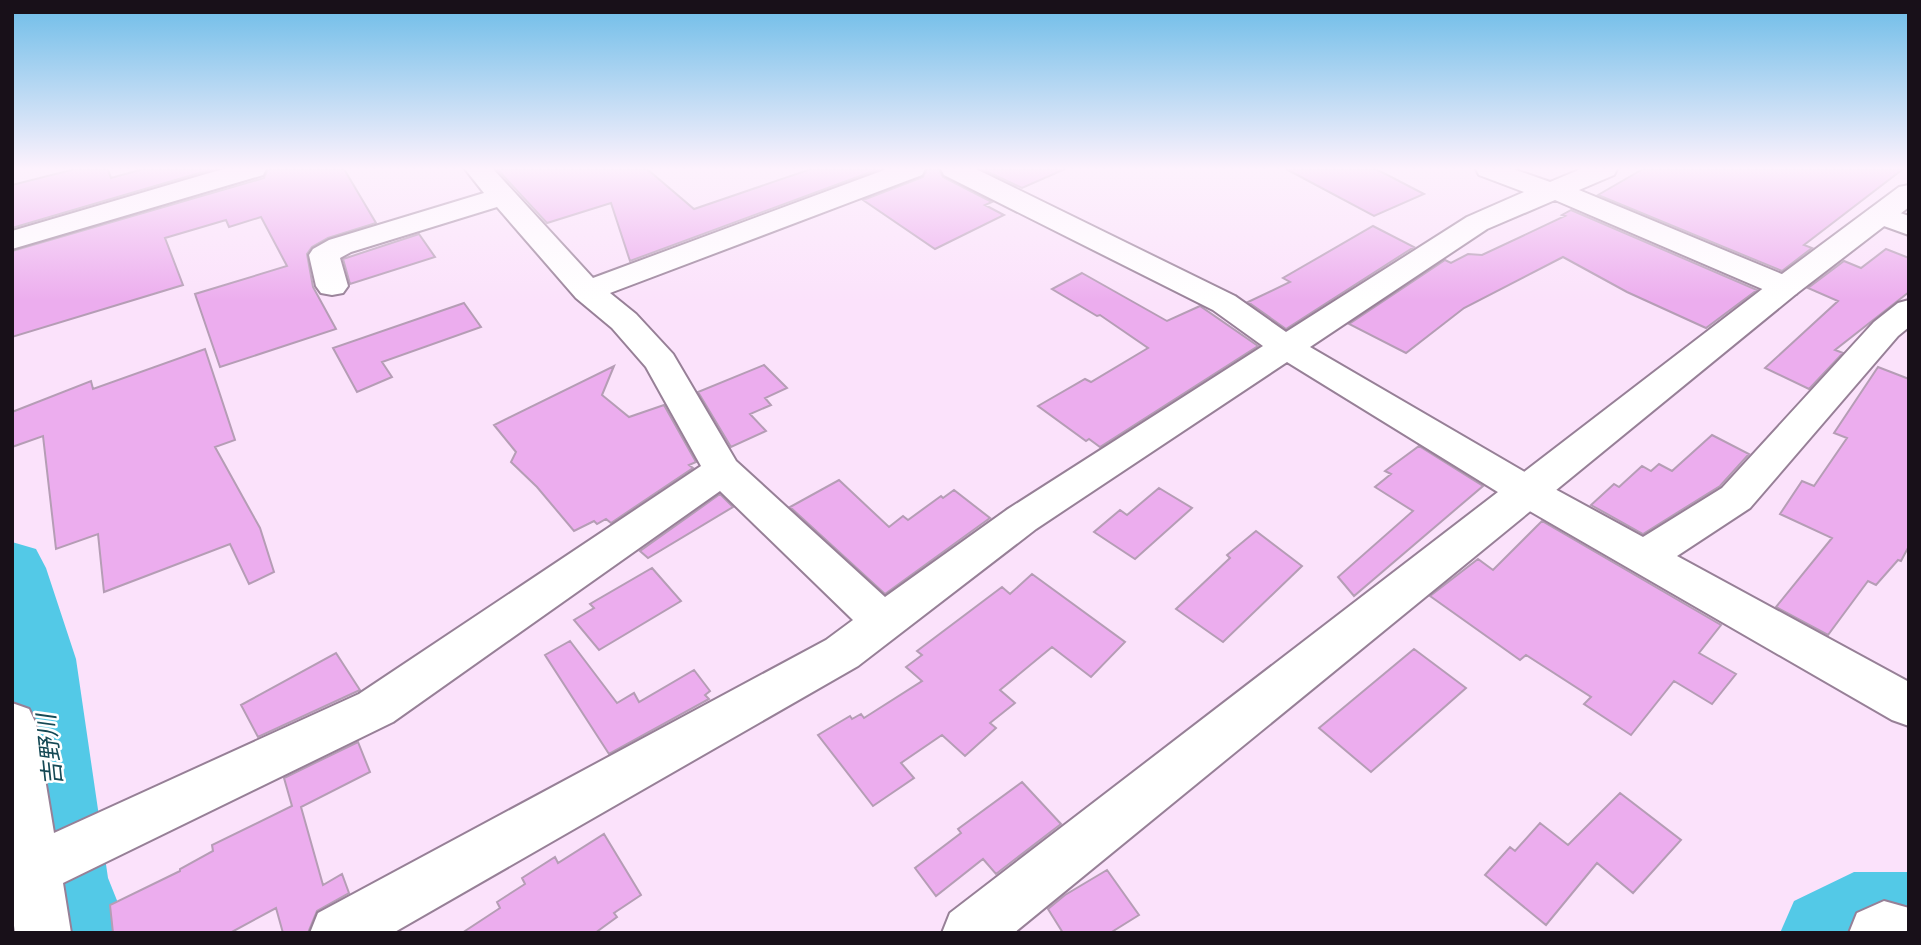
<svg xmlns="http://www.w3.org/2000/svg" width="1921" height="945" viewBox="0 0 1921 945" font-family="Arial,'Noto Sans JP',sans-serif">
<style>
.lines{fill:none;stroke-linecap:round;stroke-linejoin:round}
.river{fill:#53c9e7;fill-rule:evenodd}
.building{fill:#ecadee;stroke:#b59db5;stroke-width:2}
.minor-casing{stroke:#978097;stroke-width:4}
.tertiary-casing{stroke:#978097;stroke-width:4}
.secondary-casing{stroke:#978097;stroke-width:4}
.minor{fill:#fff;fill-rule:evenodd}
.tertiary{fill:#fff;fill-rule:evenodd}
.secondary{fill:#fff;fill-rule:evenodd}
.labels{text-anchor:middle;stroke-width:5;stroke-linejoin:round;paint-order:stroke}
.near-water-label{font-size:24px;font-style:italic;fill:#154955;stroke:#fff}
</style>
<rect width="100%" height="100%" fill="#fbe2fb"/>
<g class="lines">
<path class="river" d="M12,542L36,549L46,568L76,659L108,878L130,933H38L20,878L12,785Z
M1854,872H1909V933H1780L1794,901Z"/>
</g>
<path class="building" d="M75,169H108L111,178L143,169H213L12,228V185Z
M268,169H344L376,223L328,238L312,247L307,254L313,287L336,329L220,367L195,294L287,266L261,217L229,227L226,220L165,238L183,285L12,337V251L264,178Z
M497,169H647L694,209L811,169H879L630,261L611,203L547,223Z
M927,169H939L943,177L992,202L985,205L1004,215L935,249L863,200L923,177Z
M982,169H1065L1022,188Z
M1286,169H1376L1424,194L1374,216Z
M1643,169H1903L1804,245L1812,248L1782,271L1598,195Z
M1571,210L1757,290L1706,328L1627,292L1563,257L1464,308L1406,353L1349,324L1445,260L1451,263L1468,254L1482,255L1565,216L1562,215Z
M1373,226L1414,247L1286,329L1248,302L1290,282L1283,278Z
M419,234L435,257L350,284L343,259Z
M1886,249L1909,258V292L1835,350L1843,353L1809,389L1765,368L1838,301L1808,288L1844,261L1861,268Z
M1082,273L1167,321L1200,306L1258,346L1100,447L1089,439L1086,441L1038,406L1085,379L1091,382L1148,348L1100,315L1097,316L1052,289Z
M464,303L481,327L382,362L392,377L357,392L333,348Z
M205,349L235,440L215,447L260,528L274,572L249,584L230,544L104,592L98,534L56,549L43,436L12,447V412L91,381L93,389Z
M764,365L787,388L765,398L771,405L750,414L766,431L731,447L698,392Z
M614,366L602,395L629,417L664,405L696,462L689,465L693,468L611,523L606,519L597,524L594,521L574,531L537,487L511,462L516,452L494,425Z
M1878,367L1909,379V546L1901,561L1898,560L1876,585L1868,581L1828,635L1776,607L1832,538L1780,514L1802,481L1814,486L1847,438L1834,433Z
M1712,435L1749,454L1720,486L1643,534L1591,505L1614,484L1619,487L1642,466L1651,471L1659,464L1672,471Z
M1419,446L1483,486L1354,596L1338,577L1413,511L1375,487L1391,474L1385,471Z
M839,480L889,527L903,516L908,520L941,496L943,498L954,490L990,518L885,594L790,507Z
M1159,488L1192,508L1135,559L1094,532L1120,510L1127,515Z
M720,494L733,507L648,558L640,551Z
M1542,521L1721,625L1699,653L1736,674L1712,704L1674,681L1631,735L1584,704L1591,697L1526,655L1520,660L1430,596L1478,559L1493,570Z
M1256,531L1302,566L1223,642L1176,609L1230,558L1227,555Z
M652,568L681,601L599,650L574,620L594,608L590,604Z
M1032,574L1125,642L1091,677L1052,647L1000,690L1015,703L990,723L996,728L965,756L942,735L901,763L914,778L873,806L818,735L850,716L852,719L861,714L864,718L922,681L906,667L922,655L917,651L1002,587L1010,594Z
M570,641L617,703L634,693L639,702L694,670L710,691L705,695L709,699L609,754L545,655Z
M1414,649L1466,688L1371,772L1319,728Z
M336,653L360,690L258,737L241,705Z
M358,742L370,772L301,807L323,885L342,874L349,893L317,911L308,933H283L276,908L230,933H113L110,905L180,871V869L213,851L212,845L292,806L284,778Z
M1022,782L1061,824L996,874L983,859L936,896L915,868L961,833L958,829Z
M1620,793L1681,840L1633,893L1597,863L1546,925L1485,875L1510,847L1515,851L1540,823L1568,845Z
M604,834L641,895L614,913L617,917L595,933H462L500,908L497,902L525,884L522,878L555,857L558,863Z
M1107,870L1139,915L1110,933H1063L1048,909L1065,895Z"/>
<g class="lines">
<defs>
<path id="minor" d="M465,169H493L593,278L887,169H925L922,175L610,293L636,314L673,354L736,461L885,597L1008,509L1263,346L1213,310L944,175L941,169H976L1235,296L1286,332L1467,217L1524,192L1479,175L1476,169H1513L1550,182L1581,169H1617L1614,175L1579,190L1796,280L1801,287L1796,294L1785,296L1774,294L1555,200L1487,229L1310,347L1542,482L1643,537L1722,488L1874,322L1898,303L1909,300V327L1898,336L1750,508L1677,556L1909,682V726L1892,720L1514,502L1287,362L1036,529L858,666L393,933H310L318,913L826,640L853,620L720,491L393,722L63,883L71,933H15L12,911V703L29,709L36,724L54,833L359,694L701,466L646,367L612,328L576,298L497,207L351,252L340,258L348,286L343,293L332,295L321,293L316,286L309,255L313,249L329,240L484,193Z
M1880,206L1909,216V235L1870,221L1866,215L1870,209Z
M1884,901L1909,908V933H1849L1857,913Z"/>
<path id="tertiary" d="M1909,185V207L1796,294L1014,933H942L950,913L1774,280L1899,187Z"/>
<path id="secondary" d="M223,169H266L263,175L12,249V231Z"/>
</defs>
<use href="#minor" class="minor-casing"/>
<use href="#tertiary" class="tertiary-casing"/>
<use href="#secondary" class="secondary-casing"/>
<use href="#minor" class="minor"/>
<use href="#tertiary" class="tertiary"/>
<use href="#secondary" class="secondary"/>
</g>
<linearGradient id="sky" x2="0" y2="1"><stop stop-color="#6cbce8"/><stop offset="0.56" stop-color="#fdf2fd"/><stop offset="1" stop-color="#fdf2fd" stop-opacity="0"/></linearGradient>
<rect width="1921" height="301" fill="url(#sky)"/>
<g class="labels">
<g class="near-water-label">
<text transform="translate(50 750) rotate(-96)" y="8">吉野川</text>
</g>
</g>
<rect width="1921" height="945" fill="none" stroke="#181019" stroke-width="28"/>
</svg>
